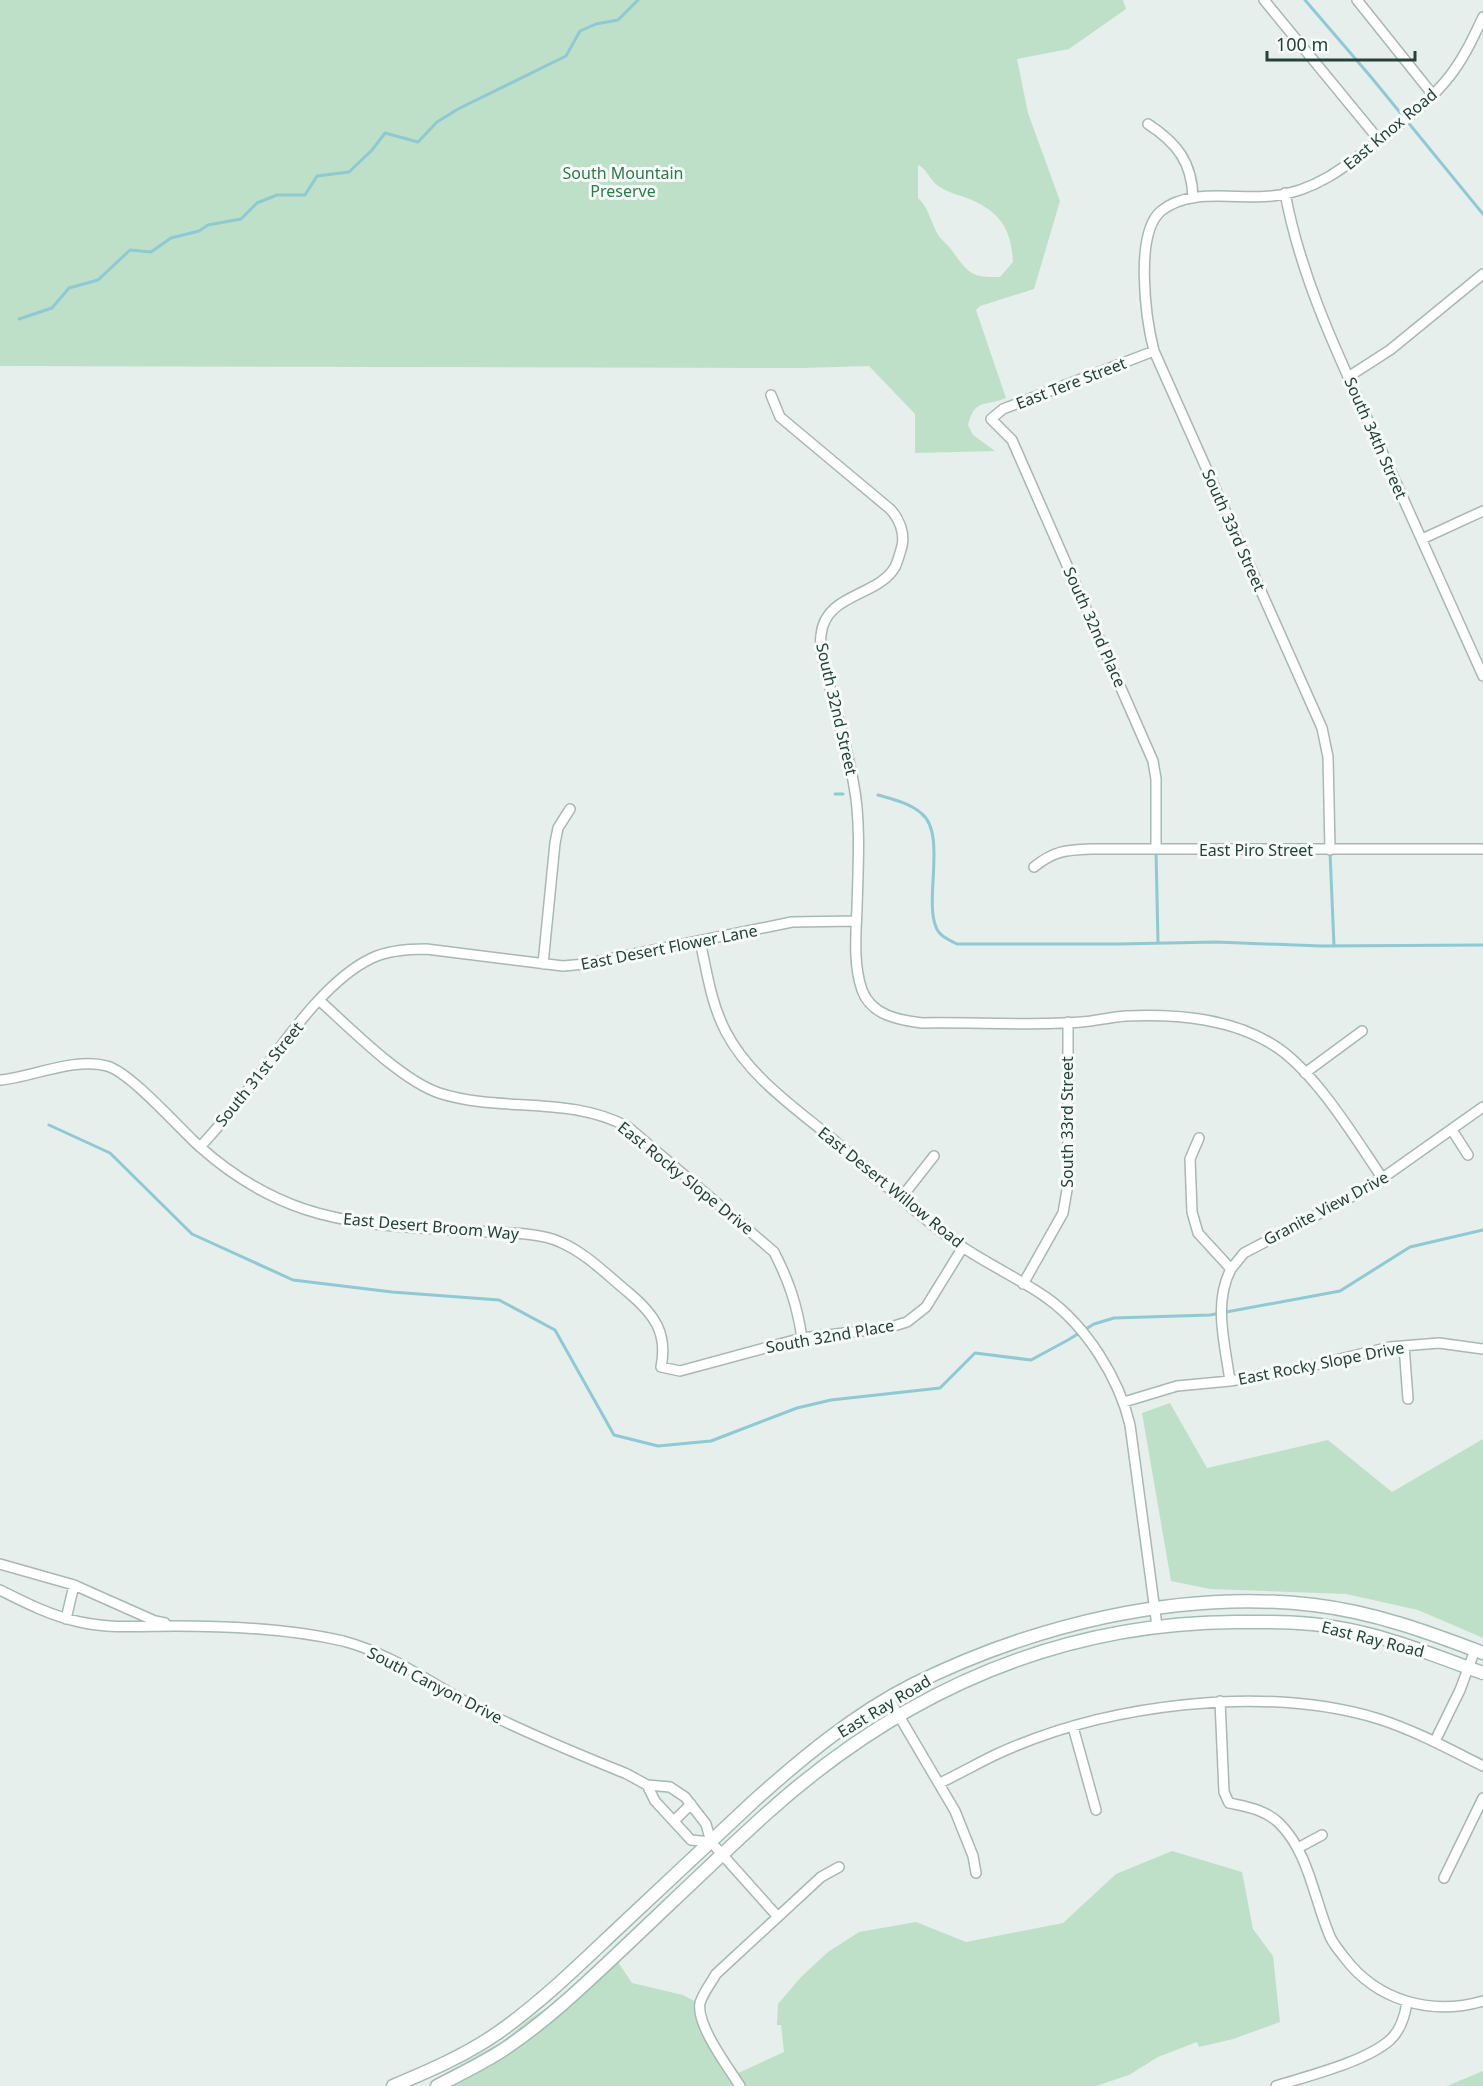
<svg xmlns="http://www.w3.org/2000/svg" width="1483" height="2086" viewBox="0 0 1483 2086" font-family="'Noto Sans',sans-serif">
<style>
.green{fill:#bfe0c8;fill-rule:evenodd}
.lines{fill:none;stroke-linecap:round;stroke-linejoin:round}
.stream{stroke:#8ec9d4;stroke-width:3}
.street-casing{stroke:#a8b8b2;stroke-width:12}
.secondary-casing{stroke:#a4bbb3;stroke-width:15}
.street{stroke:#fff;stroke-width:9}
.secondary{stroke:#fff;stroke-width:12}
.labels{text-anchor:middle;stroke-width:6;stroke-linejoin:round;paint-order:stroke}
.street-label{font-size:16px;fill:#24423a;stroke:#f7fbf9}
.park-label{font-size:16px;fill:#2d7a4b;stroke:#f7fbf9}
</style>
<rect width="100%" height="100%" fill="#e6efeb"/>
<path class="green" d="M0,0H1123L1126,9L1069,49L1017,59L1028,113L1060,201L1034,289L980,306L976,310L1006,398C984,407 975,398 968,425L973,435L995,451L915,453V414L869,366L803,368L0,366ZM918,165C927,169 930,180 937,185C947,193 961,195 972,200C1002,214 1011,230 1013,262L1000,277C971,278 968,273 951,249C946,243 939,238 936,231C930,219 928,207 918,198Z
M1170,1403L1207,1468L1328,1440L1392,1492L1483,1439V1638L1418,1610L1346,1594L1210,1589L1171,1581L1142,1413Z
M1172,1851L1242,1872L1253,1929L1273,1956L1280,2022L1233,2039L1199,2047L1197,2042L1158,2057L1129,2075L1096,2086H452L446,2073L503,2041L531,2018L618,1962L632,1983L683,1995L700,2004L702,2018L734,2075L784,2052L781,2025H777L778,2004L801,1977L828,1952L859,1932L916,1922L966,1942L1063,1923L1116,1874Z
M1483,2071V2086H1447Z"/>
<g class="lines">
<path class="stream" d="M1305,0L1371,77L1483,214
M19,319L52,308L69,288L98,280L130,250L151,252L171,238L199,231L208,225L241,219L257,203L277,195H305L317,176L349,172L372,150L385,133L418,142L437,122L458,109L566,56L580,31L596,24L618,20L638,0
M835,794H843
M878,795C892,799 910,803 921,813C947,833 924,899 936,927C939,936 949,940 957,944H1119L1216,942L1321,946L1483,945
M1156,851L1158,943
M1330,852L1334,946
M49,1125L110,1153L192,1234L293,1280L392,1292L499,1300L555,1330L614,1435L658,1446L711,1441L797,1408L831,1400L940,1388L975,1353L1031,1360L1068,1340L1094,1324L1114,1318L1210,1315L1340,1291L1410,1247L1483,1230"/>
<defs>
<path id="street" d="M1264,0L1379,140
M1357,0L1433,95
M1148,124C1177,143 1192,162 1193,198
M1285,193C1301,279 1339,357 1375,436C1411,516 1447,596 1483,676
M1154,351L1003,409L991,419L1012,440L1153,761L1156,779V849
M1348,377L1390,350L1483,274
M771,395L780,417L890,509C899,518 905,533 902,546C900,553 898,561 895,567C878,597 825,593 821,635C819,649 825,666 828,680C837,715 848,750 854,786C861,822 858,871 857,908C856,934 853,964 862,990C871,1015 898,1020 922,1023C974,1022 1028,1026 1081,1022C1096,1021 1110,1017 1126,1016C1178,1014 1234,1018 1278,1048C1318,1076 1355,1138 1383,1179
M1422,539L1483,511
M1330,850L1328,757L1322,728L1154,351C1146,320 1134,234 1161,211C1190,187 1237,200 1272,196C1316,192 1349,164 1382,138C1406,119 1431,100 1449,77C1464,58 1473,38 1483,17
M1034,867C1055,850 1067,850 1093,849H1483
M700,941C707,972 711,1004 726,1032C750,1078 797,1109 835,1141C876,1177 916,1214 961,1246C989,1265 1020,1279 1047,1298C1086,1326 1119,1378 1130,1425L1157,1626
M543,964L555,843L558,828L570,809
M320,1001C351,1029 401,1080 439,1093C501,1113 569,1095 628,1127L774,1252C789,1281 797,1305 802,1338
M1305,1073L1362,1031
M0,1080C32,1077 75,1057 107,1066C130,1072 179,1128 199,1146C229,1173 266,1196 304,1209C360,1228 429,1228 488,1232C510,1233 541,1233 560,1242C586,1253 607,1275 629,1293C654,1314 668,1333 661,1367L680,1371L802,1338L887,1328L907,1322L926,1307L963,1247
M1452,1130L1468,1155
M1199,1138L1190,1159L1192,1212L1198,1233L1231,1269C1213,1303 1225,1344 1230,1381
M200,1147C216,1129 233,1111 247,1091C280,1049 323,981 372,958C389,950 408,949 426,949L563,966L585,964L792,922L856,921
M901,1198L934,1156
M1231,1269L1244,1253L1370,1187L1483,1107
M1023,1284L1063,1213L1068,1184V1022
M1404,1346L1408,1399
M1124,1402L1177,1386L1230,1381L1290,1371L1390,1347L1439,1343L1483,1349
M0,1564L74,1585L155,1621L165,1623
M0,1590C26,1603 51,1616 80,1622C111,1629 144,1626 175,1626C229,1626 291,1629 343,1641C393,1654 436,1687 481,1710C528,1734 578,1754 627,1774L647,1785L670,1787L685,1797L706,1824L711,1842L778,1917
M66,1619L74,1585
M889,1699L955,1811L973,1856L976,1873
M1220,1701L1224,1792L1229,1803C1247,1807 1264,1809 1279,1823C1308,1851 1314,1898 1329,1934C1332,1943 1339,1950 1344,1957C1377,2001 1431,2016 1483,2001
M1073,1727L1096,1810
M1435,1741L1460,1690L1475,1650
M940,1783C959,1774 978,1763 997,1754C1106,1704 1264,1684 1379,1719C1416,1731 1449,1749 1483,1766
M647,1785L655,1801L691,1840L711,1842
M674,1821L691,1804
M1298,1848L1322,1835
M1444,1878L1483,1798
M740,2086C728,2067 696,2025 700,2003C703,1993 711,1983 716,1974L821,1877L839,1867
M1276,2086C1308,2076 1365,2062 1390,2040C1401,2030 1405,2016 1407,2002"/>
<path id="secondary" d="M393,2086C429,2071 466,2055 499,2032C540,2003 577,1967 613,1933C660,1889 708,1844 755,1800C803,1757 855,1714 912,1685C1033,1625 1179,1589 1314,1605C1373,1612 1428,1632 1483,1653
M437,2086C460,2074 484,2063 506,2048C546,2021 581,1988 616,1955C666,1908 715,1860 766,1814C900,1693 1054,1623 1236,1622C1268,1622 1301,1621 1333,1627C1385,1635 1433,1655 1483,1673"/>
</defs>
<use href="#street" class="street-casing"/>
<use href="#secondary" class="secondary-casing"/>
<use href="#street" class="street"/>
<use href="#secondary" class="secondary"/>
</g>
<g class="labels">
<g class="street-label">
<text transform="translate(1390 129) rotate(-40)" y="6">East Knox Road</text>
<text transform="translate(1071 383) rotate(-21)" y="6">East Tere Street</text>
<text transform="translate(1376 438) rotate(66)" y="6">South 34th Street</text>
<text transform="translate(1234 530) rotate(66)" y="6">South 33rd Street</text>
<text transform="translate(1095 627) rotate(66)" y="6">South 32nd Place</text>
<text transform="translate(837 709) rotate(77)" y="6">South 32nd Street</text>
<text x="1256" y="856">East Piro Street</text>
<text transform="translate(669 947) rotate(-11)" y="6">East Desert Flower Lane</text>
<text transform="translate(259 1074) rotate(-51)" y="6">South 31st Street</text>
<text transform="translate(1067 1122) rotate(-90)" y="6">South 33rd Street</text>
<text transform="translate(686 1178) rotate(39)" y="6">East Rocky Slope Drive</text>
<text transform="translate(891 1187) rotate(39)" y="6">East Desert Willow Road</text>
<text transform="translate(1326 1208) rotate(-28)" y="6">Granite View Drive</text>
<text transform="translate(431 1226) rotate(5)" y="6">East Desert Broom Way</text>
<text transform="translate(830 1336) rotate(-10)" y="6">South 32nd Place</text>
<text transform="translate(1321 1363) rotate(-11)" y="6">East Rocky Slope Drive</text>
<text transform="translate(1373 1639) rotate(14)" y="6">East Ray Road</text>
<text transform="translate(435 1685) rotate(27)" y="6">South Canyon Drive</text>
<text transform="translate(884 1706) rotate(-31)" y="6">East Ray Road</text>
</g>
<g class="park-label">
<text x="623" y="179">South Mountain<tspan x="623" dy="18">Preserve</tspan></text>
</g>
</g>
<path d="M1267 51v9h148v-9" fill="none" stroke="#24423a" stroke-width="3"/>
<text x="1276" y="51" font-size="18" fill="#24423a" stroke="#f7fbf9" stroke-width="4.5" paint-order="stroke">100 m</text>
</svg>
